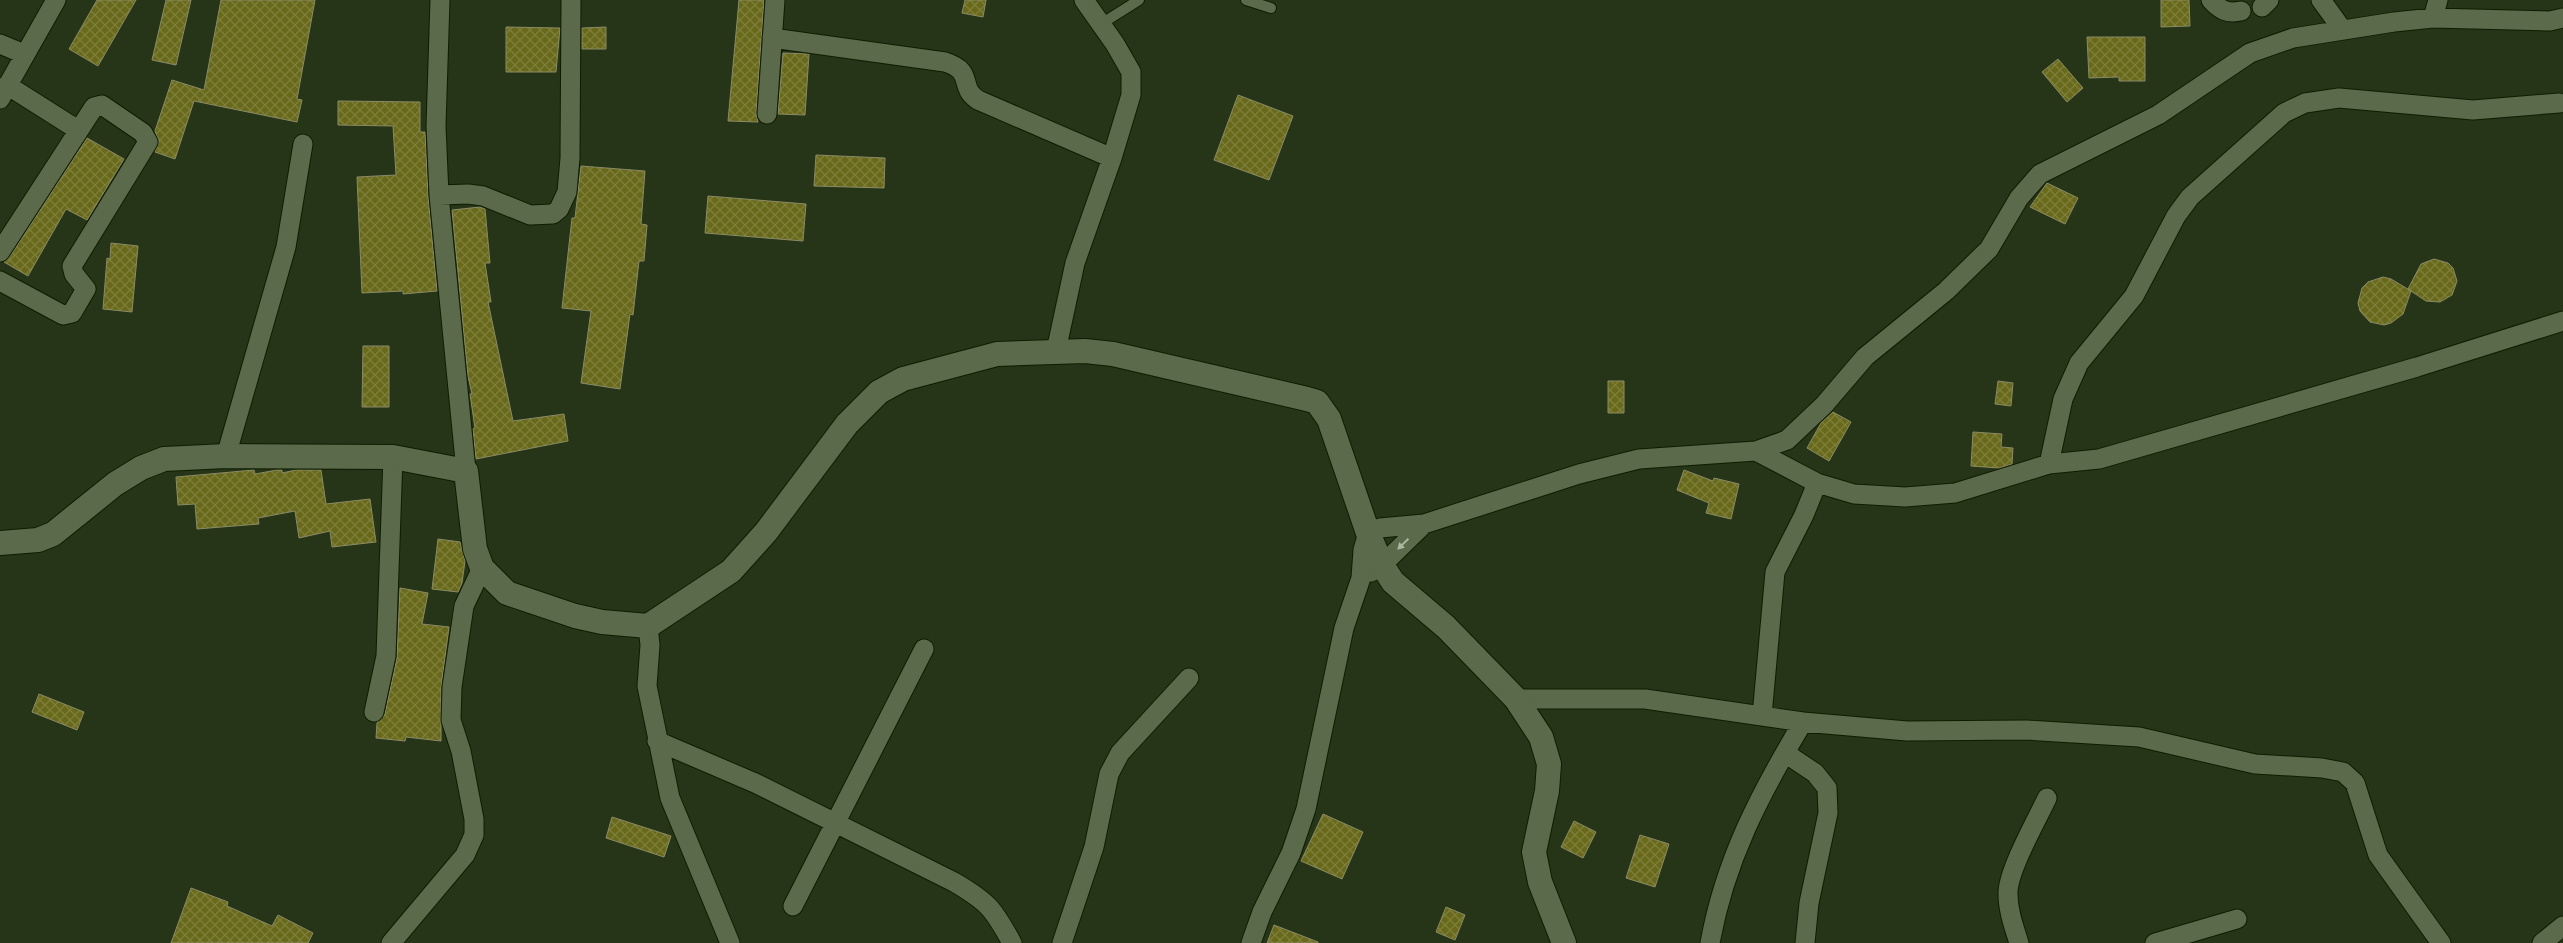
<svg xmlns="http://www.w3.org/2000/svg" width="2563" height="943" viewBox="0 0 2563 943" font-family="Overpass,sans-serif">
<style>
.building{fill:url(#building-cross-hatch);stroke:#8a8b66}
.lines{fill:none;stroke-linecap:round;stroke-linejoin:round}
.service-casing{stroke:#0f1c01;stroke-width:12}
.minor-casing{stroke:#0f1c01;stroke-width:21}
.tertiary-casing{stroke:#0f1c01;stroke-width:26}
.service{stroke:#5a6a4a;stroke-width:10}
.minor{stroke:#5a6a4a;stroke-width:19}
.tertiary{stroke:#5a6a4a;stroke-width:24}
.oneway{fill:#abb8a0}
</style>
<defs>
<pattern id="building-cross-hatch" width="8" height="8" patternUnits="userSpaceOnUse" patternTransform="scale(1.25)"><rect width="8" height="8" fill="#68691a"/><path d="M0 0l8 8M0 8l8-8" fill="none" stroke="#7e7f3b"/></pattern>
</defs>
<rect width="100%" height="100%" fill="#263517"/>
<path class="building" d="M97,0H136L98,66L69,49Z
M166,0H191L176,65L152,60Z
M221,0H315L297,99L302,100L297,122L194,101L175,159L155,152L159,142L155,131L172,80L204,90Z
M739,0H764L756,113L758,122L728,121Z
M965,0H986L983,17L962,13Z
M2161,0H2189L2190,26L2161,27Z
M506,27L560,28L556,72H506Z
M606,27V49H582V28Z
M2087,37H2145V81H2119V77L2089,78Z
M783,53L809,54L805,115L778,114Z
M2058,59L2083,88L2067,102L2042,72Z
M1238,95L1293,116L1269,180L1214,160Z
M338,101L420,102V132H425L428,196L437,291L403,294V291L362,293L357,177L396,175L393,126L338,125Z
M87,138L124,159L87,220L66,209L28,276L4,262L9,258Z
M816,155L885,158L884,188L814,186Z
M581,166L645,171L641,224L647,225L644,261H639L633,315L630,314L620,389L581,383L591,311L562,308L572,218H575Z
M2047,183L2078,198L2065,224L2030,207Z
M708,196L806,204L803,241L705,233Z
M480,207L485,209L490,263H485L491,302H488L513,421L564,414L568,441L476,459L473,429L475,428L470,394H472L468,376L452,210Z
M111,243L138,246L132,312L103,309L107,258L110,259Z
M2434,259L2448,263L2453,268L2457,281L2452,295L2440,302L2426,301L2408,289L2421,264Z
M2383,277L2391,279L2411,291L2403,314L2391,323L2384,325L2370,322L2360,311L2358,303L2362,288L2368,282Z
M363,346H389V407H362Z
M1608,381H1624V413H1608Z
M1998,381L2013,383L2011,406L1995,404Z
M1833,412L1851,422L1829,461L1807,448L1821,423Z
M1973,432L2002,434L2001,447L2013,448L2012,464L1999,468L1971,466Z
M254,470L255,474L277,470H282V473L296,470H321L326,504L370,499L376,542L332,547L330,531L299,538L295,511L258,518L259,524L197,529L195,504L178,505L176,477Z
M1684,470L1713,481L1714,478L1739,484L1731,519L1706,513L1709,503L1677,490Z
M438,539L460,542L465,561L462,583L458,592L432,589Z
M400,588L428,593L422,624L449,627L441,687V741L406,737L405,741L376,738L377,723L385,714L397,658Z
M39,694L84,712L77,730L32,712Z
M1323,814L1363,832L1342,879L1301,861Z
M612,817L671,836L664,857L606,838Z
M1574,821L1596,832L1583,858L1561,847Z
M1640,835L1669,844L1655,887L1626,878Z
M191,888L228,902L227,906L272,926L278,915L313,933L308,943H171Z
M1446,907L1465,915L1455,940L1436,932Z
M1274,925L1318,942V943H1267Z"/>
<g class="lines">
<defs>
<path id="service" d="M1246,0L1271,8
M1101,24L1139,0"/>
<path id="minor" d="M440,0L436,126L439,195L466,471
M2211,0C2220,10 2227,14 2241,11
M2321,0L2342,29
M2262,7L2269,0
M2433,18L2438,0
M772,38L945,62C976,72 957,86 978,100L1112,158
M0,44L24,54
M7,85L78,130
M0,99L56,0
M767,114L775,0
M439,195L468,194L483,196L530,215L553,214L559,209L567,192L570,158L571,0
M0,252L94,107L102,105L143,133L148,142L72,266L74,274L86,289L72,313L63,315L0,281
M1056,351L1075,263L1112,158L1131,95V72L1115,44L1084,0
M1756,451L1817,483L1854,494L1905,497L1955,493L2049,464L2099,459L2417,367L2563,321
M226,456L286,247L303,144
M2049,464L2063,399L2079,363L2134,296L2176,216L2190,197L2284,113L2305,103L2339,98L2473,110L2559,103
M1371,572L1382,565L1424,524
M648,626L650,645L647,686L670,798L730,943
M1516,699H1645L1803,722L1907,731L2026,730L2139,737L2255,764L2322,768L2343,772L2355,783L2378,855L2441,943
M374,712L386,656L393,457
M1762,716L1775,572L1804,515L1817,483
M657,741L755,783L954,882C988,902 993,908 1012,943
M1785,753L1815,773L1827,788L1828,813L1809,903L1805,943
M793,906L924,649
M391,943L465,855L474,835V819L461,751L451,720L452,687L464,606L482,568
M1062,943L1094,847L1109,774L1120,753L1189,678
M1251,943L1262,912L1291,853L1306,809L1344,628L1361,578L1363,550L1368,533L1380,528L1424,524L1579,474L1639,459L1756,451L1787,440L1824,405L1865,357L1946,291L1989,249L2019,198L2040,174L2158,115L2250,53L2293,38L2394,22L2433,18L2550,21L2563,18
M1710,943C1725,860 1760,794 1803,722
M2019,943C2014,927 2008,911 2008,894C2007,872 2037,820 2047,798
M2155,943L2237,919
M2542,943L2563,926"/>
<path id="tertiary" d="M0,543L38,540L53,534L115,484L141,468L164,459L226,456L393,457L466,471L475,549L482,568L507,593L575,616L602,622L648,626L731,571L766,532L847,424L879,392L903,379L997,354L1085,351L1113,354L1307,399L1317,402L1329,419L1368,533L1382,565L1393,582L1446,627L1516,699L1541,737L1549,764L1547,791L1534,852L1540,882L1564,943"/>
</defs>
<use href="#service" class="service-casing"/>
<use href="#minor" class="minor-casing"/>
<use href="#tertiary" class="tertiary-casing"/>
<use href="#service" class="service"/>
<use href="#minor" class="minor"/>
<use href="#tertiary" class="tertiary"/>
</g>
<defs><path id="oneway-solid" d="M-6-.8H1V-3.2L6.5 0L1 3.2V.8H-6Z" transform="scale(1.25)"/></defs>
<use class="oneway" href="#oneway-solid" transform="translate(1403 544) rotate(136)"/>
</svg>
